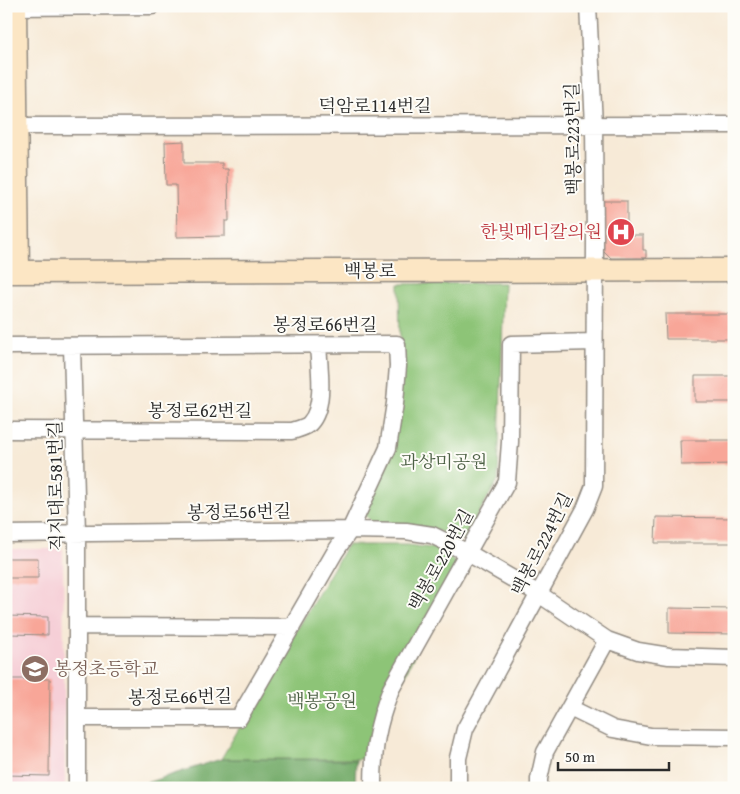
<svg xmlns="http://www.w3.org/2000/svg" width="740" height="794" viewBox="0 0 740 794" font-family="'Gentium Book Plus','Noto Serif KR',serif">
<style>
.built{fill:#f6cfd7}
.green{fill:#8dc477;stroke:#5c7851}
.forest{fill:#72aa68;stroke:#4e6a4a}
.building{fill:#f8a698}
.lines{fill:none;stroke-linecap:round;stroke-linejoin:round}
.street-casing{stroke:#918a81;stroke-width:19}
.secondary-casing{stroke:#918a81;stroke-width:25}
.street{stroke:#fff;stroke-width:16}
.secondary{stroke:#fce6c4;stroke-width:22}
.labels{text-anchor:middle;stroke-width:4;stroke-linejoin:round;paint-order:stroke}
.street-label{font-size:18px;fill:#2b2b2b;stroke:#fdfcf7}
.health-label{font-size:18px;fill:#be3a42;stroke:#fdfcf7;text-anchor:end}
.park-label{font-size:18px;fill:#4d6146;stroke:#fdfcf7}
.education-label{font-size:18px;fill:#785e54;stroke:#fdfcf7;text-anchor:start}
</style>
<rect width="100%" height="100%" fill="#fdfcf7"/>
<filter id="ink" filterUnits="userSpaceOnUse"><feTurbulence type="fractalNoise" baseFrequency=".02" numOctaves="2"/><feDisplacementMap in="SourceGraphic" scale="10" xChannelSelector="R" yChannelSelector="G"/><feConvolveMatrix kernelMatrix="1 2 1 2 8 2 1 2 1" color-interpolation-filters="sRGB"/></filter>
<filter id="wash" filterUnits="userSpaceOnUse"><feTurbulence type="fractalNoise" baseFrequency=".0096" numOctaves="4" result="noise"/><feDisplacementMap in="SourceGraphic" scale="20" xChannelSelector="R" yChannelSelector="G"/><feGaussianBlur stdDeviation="1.12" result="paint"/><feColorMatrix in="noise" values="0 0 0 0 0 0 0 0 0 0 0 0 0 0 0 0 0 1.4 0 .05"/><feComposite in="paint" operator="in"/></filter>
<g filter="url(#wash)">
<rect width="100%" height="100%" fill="#f7ead7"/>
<path class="built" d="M6,549H63L65,788H6Z"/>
<path class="green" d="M504,283L498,480L463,540L429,528L377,527L364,514L390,449L400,346L399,284Z
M347,545H408L439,549L456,563L367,759H221Z"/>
<path class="forest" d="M221,759L356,760L355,788H130Z"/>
<g id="blocks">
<path class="building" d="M184,141V163H222V169H228L229,221H225V236L177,237L176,185H166L165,142Z
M600,201H627V235H643V250H646V258H611L601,248Z
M665,314H734V339H666Z
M695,376H734V402H695Z
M680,440H734V464L681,465Z
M656,517L734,518V543H655Z
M6,558H38V578H6Z
M669,608L734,609V634L669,633Z
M6,616L48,617V635L10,634V679H50L49,776L6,775Z"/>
</g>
</g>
<g filter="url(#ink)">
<use href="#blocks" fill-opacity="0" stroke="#918a81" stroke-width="1"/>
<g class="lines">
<defs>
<path id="street" d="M6,7L152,6
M6,126L734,125
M6,346L397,344L398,366L395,403L388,448L350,530L335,552L239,718H77
M72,346L77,533V788
M6,430L292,431C298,429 307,427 310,423C326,406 319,366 318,345
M6,534L350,530L406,531L432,535L468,553L539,594L607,640L638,651L669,656L734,658
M77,626L292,627
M570,708L613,729L651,736L734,737
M373,788C373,749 377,725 391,689L507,482L510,442L511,344L594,342
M458,788V758L465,729L585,509L594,486L595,239L594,125L588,6
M539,788V779L545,752L607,640"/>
<path id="secondary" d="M15,6L18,272
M6,272L734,270"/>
</defs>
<use href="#street" class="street-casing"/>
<use href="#secondary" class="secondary-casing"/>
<use href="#street" class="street"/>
<use href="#secondary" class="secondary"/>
</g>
</g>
<defs>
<symbol id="hospital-disc" viewBox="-11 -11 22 22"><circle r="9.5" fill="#e0444e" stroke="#fdfcf7"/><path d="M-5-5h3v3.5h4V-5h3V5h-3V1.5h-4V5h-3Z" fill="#fff"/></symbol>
<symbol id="school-disc" viewBox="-11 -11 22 22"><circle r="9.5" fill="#8d6e63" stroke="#fdfcf7"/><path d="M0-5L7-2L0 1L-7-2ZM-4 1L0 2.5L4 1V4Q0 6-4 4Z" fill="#fff"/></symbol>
</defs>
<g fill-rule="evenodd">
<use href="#hospital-disc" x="605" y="216" width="32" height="32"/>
<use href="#school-disc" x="19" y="653" width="32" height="32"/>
</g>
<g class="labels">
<g class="street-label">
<text x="375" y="112">덕암로114번길</text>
<text transform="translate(573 139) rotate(-91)" y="6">백봉로223번길</text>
<text x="370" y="277">백봉로</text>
<text x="325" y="331">봉정로66번길</text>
<text x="200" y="417">봉정로62번길</text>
<text transform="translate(56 486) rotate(-91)" y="6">직지대로581번길</text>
<text transform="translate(239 512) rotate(-1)" y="6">봉정로56번길</text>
<text transform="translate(542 544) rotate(-63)" y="6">백봉로224번길</text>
<text transform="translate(441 560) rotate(-61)" y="6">백봉로220번길</text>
<text transform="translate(180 697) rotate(-1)" y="6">봉정로66번길</text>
</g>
<g class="health-label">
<text x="602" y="238">한빛메디칼의원</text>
</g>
<g class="park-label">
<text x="444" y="468">과상미공원</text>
<text x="322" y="707">백봉공원</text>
</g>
<g class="education-label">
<text x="54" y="675">봉정초등학교</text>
</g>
</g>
<rect width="740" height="794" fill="none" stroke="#fdfcf7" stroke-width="25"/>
<path d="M558 762v8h111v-8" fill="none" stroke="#2b2b2b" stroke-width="2.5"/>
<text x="565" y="762" font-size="15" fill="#2b2b2b" stroke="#fdfcf7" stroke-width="4" paint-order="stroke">50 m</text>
</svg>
